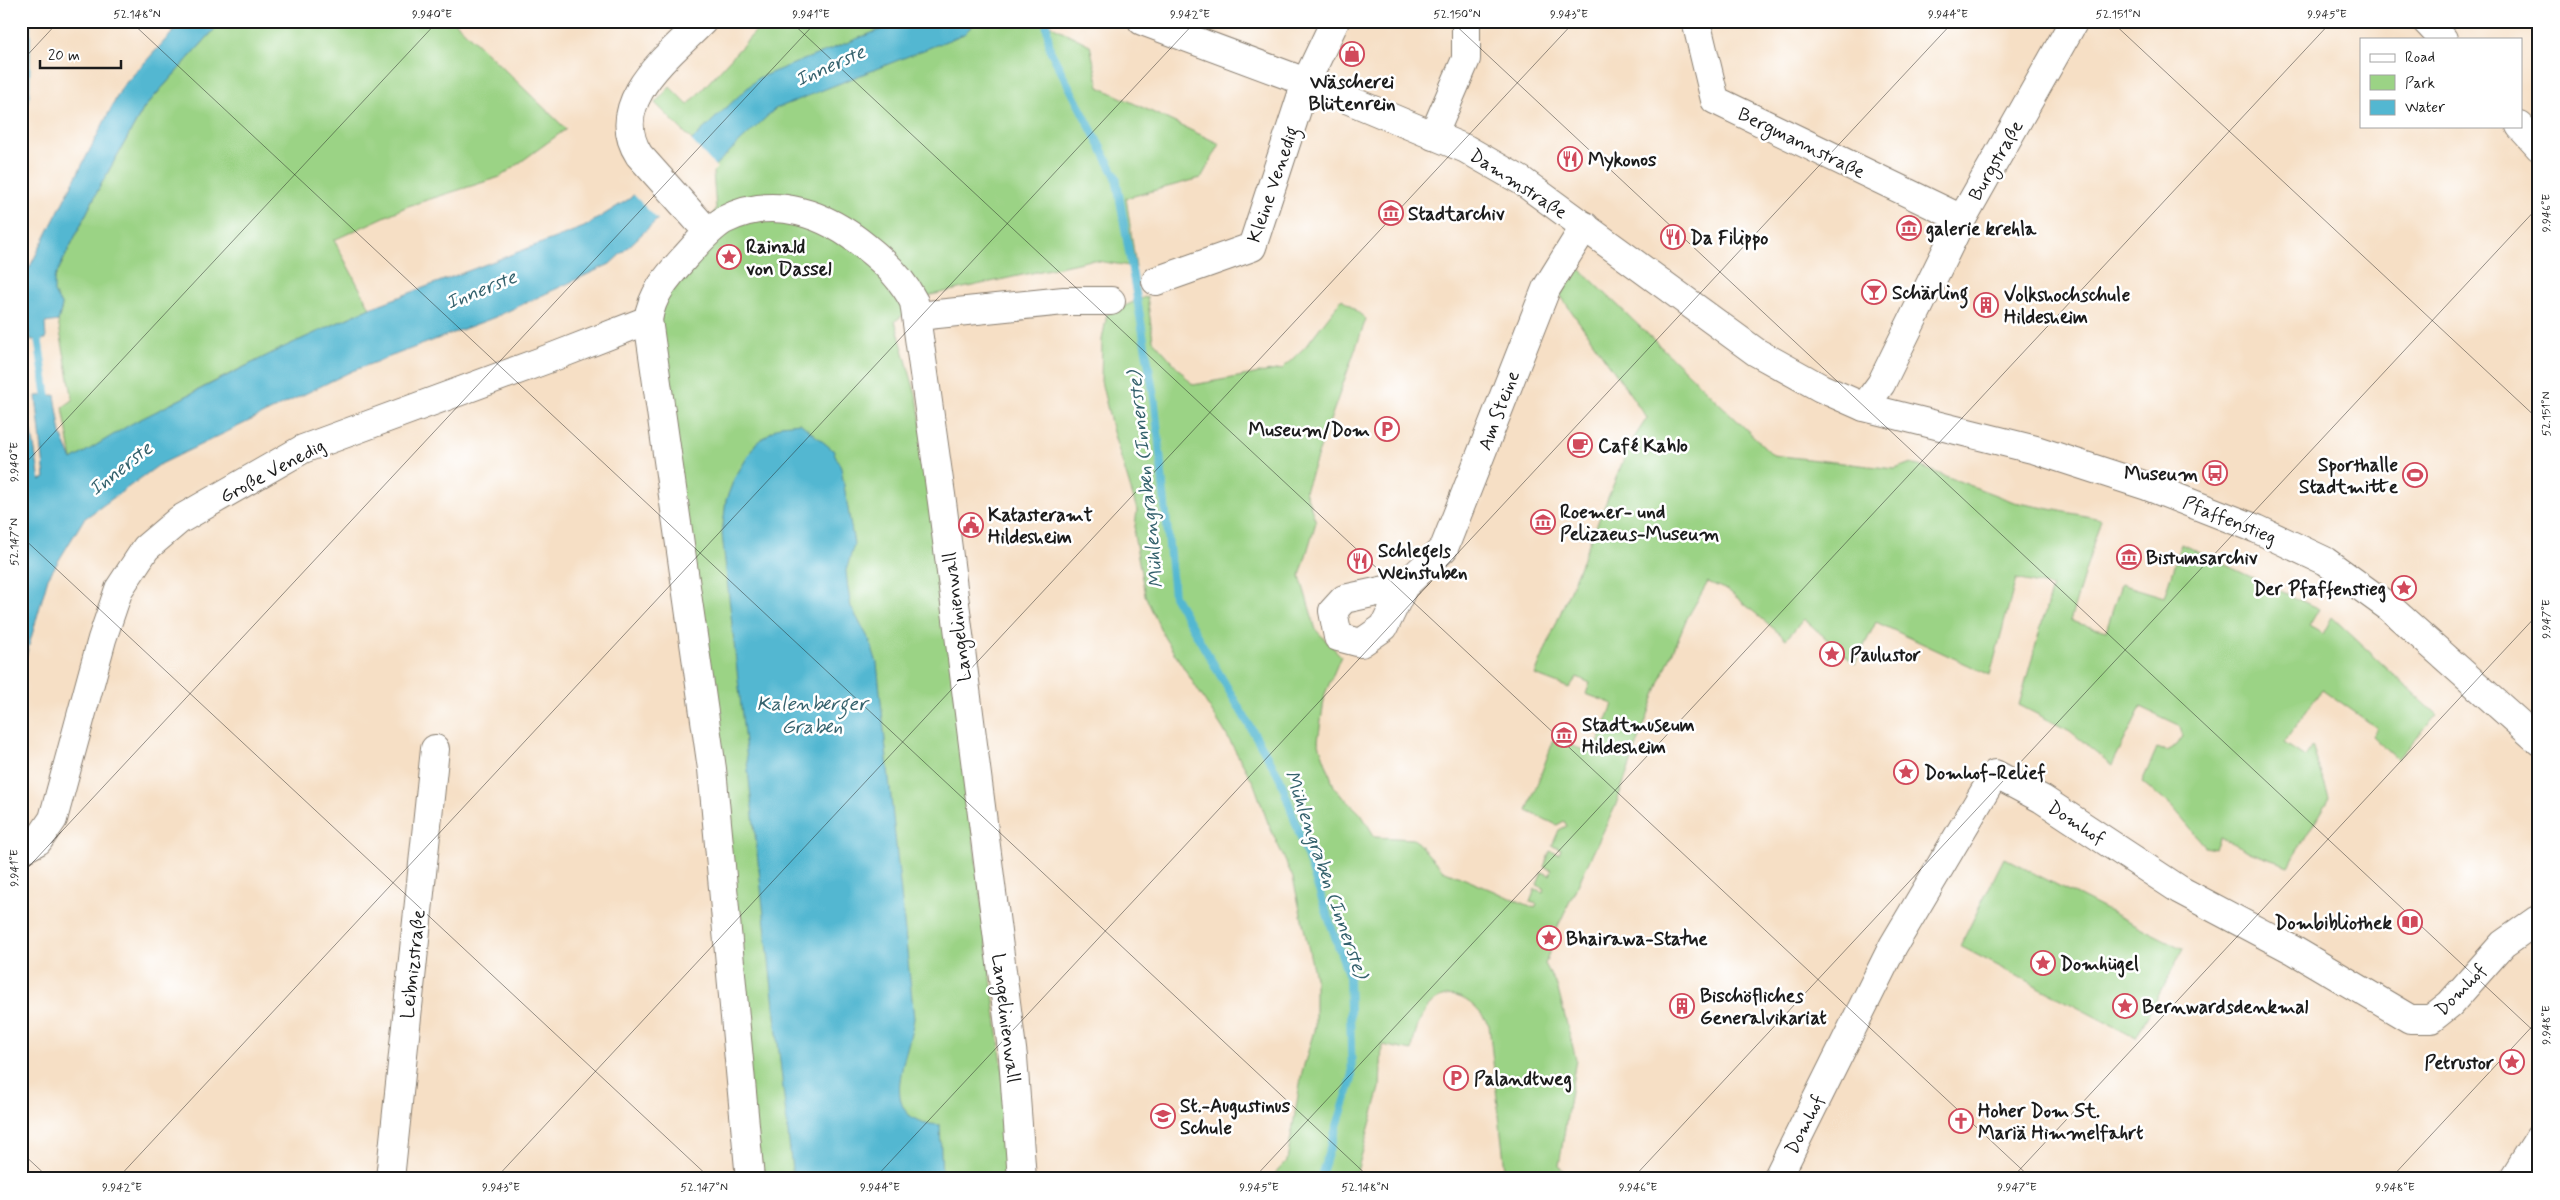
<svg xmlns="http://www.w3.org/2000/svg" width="2560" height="1200" viewBox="0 0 2560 1200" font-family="Mynerve,sans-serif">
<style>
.green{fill:#9bd385;stroke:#5c7850}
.water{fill:#53b7d1;stroke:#386a76}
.pier{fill:#f6dfc5}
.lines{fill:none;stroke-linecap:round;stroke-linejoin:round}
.stream{stroke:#53b7d1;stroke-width:8}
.minor-casing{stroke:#897e70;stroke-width:30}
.tertiary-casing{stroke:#897e70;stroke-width:30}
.minor{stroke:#fff;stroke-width:28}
.tertiary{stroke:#fff;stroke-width:28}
.ticks{fill:none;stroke:#1c1c1c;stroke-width:1;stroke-opacity:0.45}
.labels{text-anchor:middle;stroke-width:5;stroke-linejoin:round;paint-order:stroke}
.poi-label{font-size:19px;font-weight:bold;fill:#1c1c1c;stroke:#fff;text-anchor:start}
.street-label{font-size:19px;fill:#1c1c1c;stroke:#fff}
.water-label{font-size:20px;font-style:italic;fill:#35626d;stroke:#fff}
.neatline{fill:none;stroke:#1c1c1c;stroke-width:2}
.ticks-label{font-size:12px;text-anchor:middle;fill:#1c1c1c}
</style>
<rect width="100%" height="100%" fill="#fff"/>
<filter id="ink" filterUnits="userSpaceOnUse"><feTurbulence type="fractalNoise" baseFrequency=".02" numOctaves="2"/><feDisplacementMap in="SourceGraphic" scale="10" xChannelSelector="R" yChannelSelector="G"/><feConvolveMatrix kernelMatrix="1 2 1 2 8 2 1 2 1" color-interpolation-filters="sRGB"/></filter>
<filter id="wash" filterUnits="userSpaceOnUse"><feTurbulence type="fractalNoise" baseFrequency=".0096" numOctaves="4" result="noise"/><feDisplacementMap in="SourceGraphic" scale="20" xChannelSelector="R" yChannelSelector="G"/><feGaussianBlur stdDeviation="1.12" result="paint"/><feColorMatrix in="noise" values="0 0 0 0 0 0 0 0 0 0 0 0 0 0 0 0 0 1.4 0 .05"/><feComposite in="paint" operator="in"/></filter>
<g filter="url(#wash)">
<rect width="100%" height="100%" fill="#f6dfc5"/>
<path class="green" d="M222,21H454L566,129L500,177L408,206L334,240L370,308C269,354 167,402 72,460L63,407L73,400L58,321L62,306L53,292L54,279L99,188L144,108Z
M765,21H923L964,34L977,21H1042L1090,45L1099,87L1220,144L1201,178L1126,198L1136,267L1091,260L931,295L895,321L918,402L1002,1064L1012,1179H756L655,357L664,294L716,209L712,160L655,103L670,87L688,105Z
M1578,267L1773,455L1895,469L1911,463L2014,502L2101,519L2070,621L2106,631L2121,584L2164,597L2181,544L2319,609L2309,626L2323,634L2332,617L2437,715L2397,759L2372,736L2377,728L2322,689L2284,743L2305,757L2312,746L2329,798L2288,866L2252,853L2220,837L2215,848L2205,846L2171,806L2142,782L2157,748L2166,751L2177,745L2183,736L2179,725L2141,707L2112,765L2070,731L2019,705L2052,587L2016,579L1990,675L1876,622L1855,664L1804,619L1786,639L1729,591L1708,582L1686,620L1659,684L1615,807L1559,924L1545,964L1557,986L1576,1059L1559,1166L1572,1179H1506L1489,1025C1455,971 1418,998 1412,1051L1382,1045L1380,1088L1355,1179H1270L1287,1161L1302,1072L1315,1027V978L1293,878L1268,823L1254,784L1223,729L1164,637L1145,595L1134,535L1137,510L1113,432L1101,381L1102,340L1107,314L1147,296L1153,340L1193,385L1282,369L1305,347L1342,299L1366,319L1305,491L1316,522L1300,576L1316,630L1341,656L1325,694L1318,741L1335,789L1361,814L1375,837L1414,839L1443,870L1535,908L1537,904L1530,902L1535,889L1543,892L1544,888L1537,885L1542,872L1550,875L1552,870L1544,867L1550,851L1559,854L1561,849L1552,846L1559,830L1567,826L1564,821L1557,825L1527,811L1554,739L1594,754L1613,704L1586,694L1590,683L1577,677L1569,688L1535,675L1630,444L1647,418L1560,295Z
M2004,858L2183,949L2136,1038L1960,946Z"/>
<path class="water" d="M183,21H222L144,108L99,188L54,279V292L62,306L58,321L45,323L46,339L31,340L24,312L21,315V284L122,87Z
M902,21H977L964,34L775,109L610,264L493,318L352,371L159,465L84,519L48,578L21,674V369L40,480L45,478L36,396L55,395L61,434L72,460L131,424L282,348L370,308L584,227L629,199L758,78Z
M800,423L833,450L841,468L854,544L846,571L848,589L851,607L870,641L877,663L914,1018C909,1058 872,1121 940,1125L942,1179H793L722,534L726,500L734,479L756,443L781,425Z"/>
<path class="pier" d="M690,139L717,168L659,221L632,193Z"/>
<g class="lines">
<path class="stream" d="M1046,21L1050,50L1116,177L1155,403L1174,596L1280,778L1349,977L1352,1079L1320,1179
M21,114L26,94L27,21
M21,210L26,213
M37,330L48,405"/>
</g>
</g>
<g filter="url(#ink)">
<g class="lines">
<defs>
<path id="minor" d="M703,21C671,54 605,102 639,155L708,232
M1696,21L1715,100L1962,219
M2426,21L2443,39
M2520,126L2539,147
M1433,136L1466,59V21
M1156,281L1252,247L1306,82L1335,21
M918,316L1064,301H1111
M1864,407L1881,384L1962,219L2074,21
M1404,586L1344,599L1333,611L1338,637L1361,643L1384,627L1404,586L1444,548L1546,289L1585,226
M21,850L38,841L53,819L102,639L119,589L146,548L179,520L303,449L553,357L648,320
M390,1179L435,749
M750,1179L712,769L648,320C652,293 668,276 686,256C698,243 709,229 724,220C774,194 827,214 867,248C886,263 903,280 914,302L942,502L1013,1057L1022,1179
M1777,1179L1893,946L1995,774L2042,799L2180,890L2295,951L2410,1019H2431L2450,1004L2503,944L2537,920L2539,922
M2513,1179L2539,1138"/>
<path id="tertiary" d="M1142,21L1306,82L1466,149L1522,181L1756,352L1821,388L1864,407L2036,450L2147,486L2257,529L2325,561L2390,608L2539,741"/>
</defs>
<use href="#minor" class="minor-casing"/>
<use href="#tertiary" class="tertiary-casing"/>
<use href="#minor" class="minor"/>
<use href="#tertiary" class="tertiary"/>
</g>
</g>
<path class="ticks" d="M130,21L1371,1179M790,21L2032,1179M1451,21L2539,1036M2111,21L2539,420M21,62L59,21M21,468L438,21M21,536L711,1179M21,875L817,21M21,1152L50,1179M117,1179L1196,21M495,1179L1575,21M874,1179L1954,21M1253,1179L2332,21M1632,1179L2539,206M2011,1179L2539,613M2390,1179L2539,1019"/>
<defs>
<symbol id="shop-ring" viewBox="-11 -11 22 22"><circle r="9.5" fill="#fff" stroke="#d1495b" stroke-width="1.5"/><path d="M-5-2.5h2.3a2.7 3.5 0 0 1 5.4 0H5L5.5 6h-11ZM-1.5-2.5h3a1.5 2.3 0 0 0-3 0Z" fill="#d1495b"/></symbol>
<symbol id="restaurant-ring" viewBox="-11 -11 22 22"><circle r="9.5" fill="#fff" stroke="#d1495b" stroke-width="1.5"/><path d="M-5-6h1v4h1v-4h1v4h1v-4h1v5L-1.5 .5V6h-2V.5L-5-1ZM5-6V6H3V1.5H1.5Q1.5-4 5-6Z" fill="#d1495b"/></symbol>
<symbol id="museum-ring" viewBox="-11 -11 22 22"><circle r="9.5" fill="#fff" stroke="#d1495b" stroke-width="1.5"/><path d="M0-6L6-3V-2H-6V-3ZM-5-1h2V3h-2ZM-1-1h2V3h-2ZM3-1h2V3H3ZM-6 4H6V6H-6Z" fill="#d1495b"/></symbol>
<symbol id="sight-ring" viewBox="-11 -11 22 22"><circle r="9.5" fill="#fff" stroke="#d1495b" stroke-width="1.5"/><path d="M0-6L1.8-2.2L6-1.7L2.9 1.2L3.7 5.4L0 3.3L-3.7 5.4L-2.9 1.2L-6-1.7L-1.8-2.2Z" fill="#d1495b"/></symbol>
<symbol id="bar-ring" viewBox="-11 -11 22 22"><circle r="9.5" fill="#fff" stroke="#d1495b" stroke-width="1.5"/><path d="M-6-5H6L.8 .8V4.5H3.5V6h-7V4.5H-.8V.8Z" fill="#d1495b"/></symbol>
<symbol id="building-ring" viewBox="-11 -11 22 22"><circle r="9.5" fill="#fff" stroke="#d1495b" stroke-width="1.5"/><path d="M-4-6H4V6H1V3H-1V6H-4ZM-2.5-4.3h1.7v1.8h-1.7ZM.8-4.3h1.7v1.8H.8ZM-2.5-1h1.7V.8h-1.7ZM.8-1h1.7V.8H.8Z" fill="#d1495b"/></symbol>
<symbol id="parking-ring" viewBox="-11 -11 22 22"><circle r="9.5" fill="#fff" stroke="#d1495b" stroke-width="1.5"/><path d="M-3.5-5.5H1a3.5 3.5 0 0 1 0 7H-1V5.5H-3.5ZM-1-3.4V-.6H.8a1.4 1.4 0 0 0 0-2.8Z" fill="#d1495b"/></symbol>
<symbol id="cafe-ring" viewBox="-11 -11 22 22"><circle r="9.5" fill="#fff" stroke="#d1495b" stroke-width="1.5"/><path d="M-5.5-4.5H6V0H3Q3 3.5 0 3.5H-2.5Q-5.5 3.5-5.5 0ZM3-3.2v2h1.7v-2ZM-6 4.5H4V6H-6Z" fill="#d1495b"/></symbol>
<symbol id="bus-ring" viewBox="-11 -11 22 22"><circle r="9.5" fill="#fff" stroke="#d1495b" stroke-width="1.5"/><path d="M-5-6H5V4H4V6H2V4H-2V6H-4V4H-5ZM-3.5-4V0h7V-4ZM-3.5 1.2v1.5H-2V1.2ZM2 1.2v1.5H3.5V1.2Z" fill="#d1495b"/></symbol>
<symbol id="stadium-ring" viewBox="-11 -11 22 22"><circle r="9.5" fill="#fff" stroke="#d1495b" stroke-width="1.5"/><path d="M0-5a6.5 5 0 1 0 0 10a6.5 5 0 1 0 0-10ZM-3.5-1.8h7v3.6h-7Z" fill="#d1495b"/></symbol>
<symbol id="civic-ring" viewBox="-11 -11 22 22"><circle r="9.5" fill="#fff" stroke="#d1495b" stroke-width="1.5"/><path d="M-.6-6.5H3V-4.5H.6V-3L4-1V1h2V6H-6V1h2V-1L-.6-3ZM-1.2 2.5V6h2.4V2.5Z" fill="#d1495b"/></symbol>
<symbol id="library-ring" viewBox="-11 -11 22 22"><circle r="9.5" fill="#fff" stroke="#d1495b" stroke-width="1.5"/><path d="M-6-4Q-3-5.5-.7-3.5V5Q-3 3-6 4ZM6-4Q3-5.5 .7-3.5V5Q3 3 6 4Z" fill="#d1495b"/></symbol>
<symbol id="school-ring" viewBox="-11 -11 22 22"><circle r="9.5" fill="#fff" stroke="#d1495b" stroke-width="1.5"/><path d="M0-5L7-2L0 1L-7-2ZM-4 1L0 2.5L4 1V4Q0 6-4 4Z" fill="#d1495b"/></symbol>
<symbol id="church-ring" viewBox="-11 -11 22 22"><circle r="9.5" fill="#fff" stroke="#d1495b" stroke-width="1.5"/><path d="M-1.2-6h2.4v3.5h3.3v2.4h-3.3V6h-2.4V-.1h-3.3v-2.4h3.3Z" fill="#d1495b"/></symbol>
</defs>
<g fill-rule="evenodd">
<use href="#shop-ring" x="1338" y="40" width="28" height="28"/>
<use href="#restaurant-ring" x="1556" y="145" width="28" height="28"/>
<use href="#museum-ring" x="1377" y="199" width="28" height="28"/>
<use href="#museum-ring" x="1895" y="214" width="28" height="28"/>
<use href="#restaurant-ring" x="1659" y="223" width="28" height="28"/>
<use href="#sight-ring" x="715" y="243" width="28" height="28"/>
<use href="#bar-ring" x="1860" y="278" width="28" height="28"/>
<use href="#building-ring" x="1972" y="291" width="28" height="28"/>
<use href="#parking-ring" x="1373" y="415" width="28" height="28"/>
<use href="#cafe-ring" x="1566" y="431" width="28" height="28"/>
<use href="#bus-ring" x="2201" y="459" width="28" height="28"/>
<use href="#stadium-ring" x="2401" y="461" width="28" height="28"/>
<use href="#museum-ring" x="1529" y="508" width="28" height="28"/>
<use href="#civic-ring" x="957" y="511" width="28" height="28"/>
<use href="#museum-ring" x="2115" y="543" width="28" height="28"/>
<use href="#restaurant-ring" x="1346" y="547" width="28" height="28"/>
<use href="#sight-ring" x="2390" y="574" width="28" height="28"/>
<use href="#sight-ring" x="1818" y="640" width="28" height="28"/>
<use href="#museum-ring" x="1550" y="721" width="28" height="28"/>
<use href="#sight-ring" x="1892" y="758" width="28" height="28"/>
<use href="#library-ring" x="2396" y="908" width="28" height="28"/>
<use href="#sight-ring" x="1535" y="924" width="28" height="28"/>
<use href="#sight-ring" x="2029" y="949" width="28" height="28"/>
<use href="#building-ring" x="1668" y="992" width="28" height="28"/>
<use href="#sight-ring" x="2111" y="992" width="28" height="28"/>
<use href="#sight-ring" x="2498" y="1048" width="28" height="28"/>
<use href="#parking-ring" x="1442" y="1064" width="28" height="28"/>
<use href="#school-ring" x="1149" y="1102" width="28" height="28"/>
<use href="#church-ring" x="1947" y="1107" width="28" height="28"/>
</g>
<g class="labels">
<g class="poi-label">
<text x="1352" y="88" text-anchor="middle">Wäscherei<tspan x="1352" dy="22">Blütenrein</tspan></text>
<text x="1588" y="166">Mykonos</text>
<text x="1408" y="220">Stadtarchiv</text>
<text x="1926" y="235">galerie krehla</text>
<text x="1690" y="244">Da Filippo</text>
<text x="746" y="253">Rainald<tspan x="746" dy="22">von Dassel</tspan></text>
<text x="1892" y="299">Schärling</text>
<text x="2004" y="301">Volkshochschule<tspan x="2004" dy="22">Hildesheim</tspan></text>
<text x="1370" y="436" text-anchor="end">Museum/Dom</text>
<text x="1598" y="452">Café Kahlo</text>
<text x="2398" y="471" text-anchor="end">Sporthalle<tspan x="2398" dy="22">Stadtmitte</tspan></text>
<text x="2198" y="480" text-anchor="end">Museum</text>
<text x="1560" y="518">Roemer- und<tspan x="1560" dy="22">Pelizaeus-Museum</tspan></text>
<text x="988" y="521">Katasteramt<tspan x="988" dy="22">Hildesheim</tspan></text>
<text x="1378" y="557">Schlegels<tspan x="1378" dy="22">Weinstuben</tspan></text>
<text x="2146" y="564">Bistumsarchiv</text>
<text x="2386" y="595" text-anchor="end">Der Pfaffenstieg</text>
<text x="1850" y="661">Paulustor</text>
<text x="1582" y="731">Stadtmuseum<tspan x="1582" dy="22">Hildesheim</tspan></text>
<text x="1924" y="779">Domhof-Relief</text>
<text x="2392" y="929" text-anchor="end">Dombibliothek</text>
<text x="1566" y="945">Bhairawa-Statue</text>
<text x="2060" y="970">Domhügel</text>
<text x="1700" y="1002">Bischöfliches<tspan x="1700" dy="22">Generalvikariat</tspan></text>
<text x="2142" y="1013">Bernwardsdenkmal</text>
<text x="2494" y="1069" text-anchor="end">Petrustor</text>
<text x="1474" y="1085">Palandtweg</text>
<text x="1180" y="1112">St.-Augustinus<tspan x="1180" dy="22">Schule</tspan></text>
<text x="1978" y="1117">Hoher Dom St.<tspan x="1978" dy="22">Mariä Himmelfahrt</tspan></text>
</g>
<g class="street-label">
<text transform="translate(1802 142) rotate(26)" y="7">Bergmannstraße</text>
<text transform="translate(1995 160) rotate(-60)" y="7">Burgstraße</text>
<text transform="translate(1519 183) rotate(33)" y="7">Dammstraße</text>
<text transform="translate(1272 184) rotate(-71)" y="7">Kleine Venedig</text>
<text transform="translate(1498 410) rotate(-69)" y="7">Am Steine</text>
<text transform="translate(272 470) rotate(-28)" y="7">Große Venedig</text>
<text transform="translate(2230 519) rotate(22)" y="7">Pfaffenstieg</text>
<text transform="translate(956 617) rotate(-97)" y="7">Langelinienwall</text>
<text transform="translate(2077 822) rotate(33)" y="7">Domhof</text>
<text transform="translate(412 964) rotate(-84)" y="7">Leibnizstraße</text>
<text transform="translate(2460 989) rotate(-46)" y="7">Domhof</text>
<text transform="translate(1007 1018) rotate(83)" y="7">Langelinienwall</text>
<text transform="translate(1804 1124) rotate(-63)" y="7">Domhof</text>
</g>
<g class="water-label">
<text transform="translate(830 65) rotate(-24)" y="7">Innerste</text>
<text transform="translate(481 289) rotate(-22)" y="7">Innerste</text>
<text transform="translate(120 468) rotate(-38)" y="7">Innerste</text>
<text transform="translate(1145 480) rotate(-96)" y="7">Mühlengraben (Innerste)</text>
<text x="812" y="710">Kalenberger<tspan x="812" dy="23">Graben</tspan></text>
<text transform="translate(1327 874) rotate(71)" y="7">Mühlengraben (Innerste)</text>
</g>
</g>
<rect width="2560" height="1200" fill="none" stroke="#fff" stroke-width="55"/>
<rect x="2360" y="38" width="162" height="90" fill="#ffffff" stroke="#a4a4a4"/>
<rect x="2370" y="54" width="25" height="8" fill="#ffffff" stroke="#a4a4a4"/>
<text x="2405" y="62" font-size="15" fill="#1c1c1c">Road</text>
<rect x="2370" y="75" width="25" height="15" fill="#9bd385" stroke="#a4a4a4"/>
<text x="2405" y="88" font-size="15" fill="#1c1c1c">Park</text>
<rect x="2370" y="100" width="25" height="15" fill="#53b7d1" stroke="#a4a4a4"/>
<text x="2405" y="112" font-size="15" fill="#1c1c1c">Water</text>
<path d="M40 60v8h81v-8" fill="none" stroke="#1c1c1c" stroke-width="2.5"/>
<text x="48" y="60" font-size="15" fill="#1c1c1c" stroke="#ffffff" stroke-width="4" paint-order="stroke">20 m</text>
<rect x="28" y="28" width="2504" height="1144" class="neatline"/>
<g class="ticks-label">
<text x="137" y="18">52.148°N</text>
<text x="432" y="18">9.940°E</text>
<text x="811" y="18">9.941°E</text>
<text x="1190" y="18">9.942°E</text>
<text x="1457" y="18">52.150°N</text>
<text x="1569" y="18">9.943°E</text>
<text x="1948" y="18">9.944°E</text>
<text x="2118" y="18">52.151°N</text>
<text x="2327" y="18">9.945°E</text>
<text transform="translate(2546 213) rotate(-90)" y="4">9.946°E</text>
<text transform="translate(2546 414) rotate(-90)" y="4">52.151°N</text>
<text transform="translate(14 462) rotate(-90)" y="4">9.940°E</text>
<text transform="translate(14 542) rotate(-90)" y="4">52.147°N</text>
<text transform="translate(2546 619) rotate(-90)" y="4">9.947°E</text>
<text transform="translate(14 868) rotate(-90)" y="4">9.941°E</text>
<text transform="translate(2546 1025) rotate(-90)" y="4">9.948°E</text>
<text x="122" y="1191">9.942°E</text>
<text x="501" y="1191">9.943°E</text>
<text x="704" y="1191">52.147°N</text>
<text x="880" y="1191">9.944°E</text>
<text x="1259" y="1191">9.945°E</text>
<text x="1365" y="1191">52.148°N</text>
<text x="1638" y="1191">9.946°E</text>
<text x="2017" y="1191">9.947°E</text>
<text x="2395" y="1191">9.948°E</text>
</g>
</svg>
